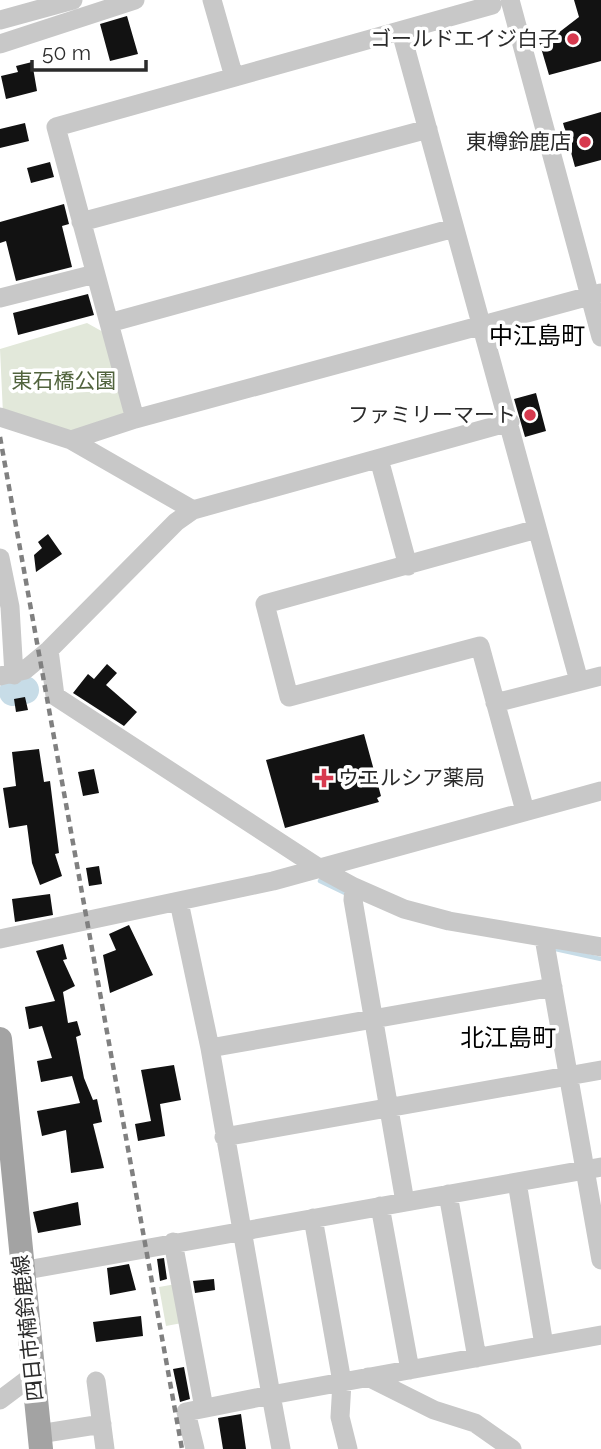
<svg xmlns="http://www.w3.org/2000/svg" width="601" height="1449" viewBox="0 0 601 1449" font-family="Raleway,'Noto Sans JP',sans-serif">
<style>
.green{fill:#e2e8da}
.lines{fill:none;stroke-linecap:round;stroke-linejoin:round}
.stream{stroke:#c7dce7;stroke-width:4.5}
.river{stroke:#c7dce7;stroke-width:28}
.building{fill:#121212}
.minor{stroke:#c8c8c8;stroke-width:19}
.major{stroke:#a3a3a3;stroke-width:24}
.rail{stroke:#808080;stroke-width:4.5;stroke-dasharray:7 5;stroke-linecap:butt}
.poi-dot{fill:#d7394e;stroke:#fff;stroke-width:2.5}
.labels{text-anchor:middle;stroke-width:7;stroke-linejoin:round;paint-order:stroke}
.poi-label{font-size:21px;fill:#2b2b2b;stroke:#fff;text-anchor:end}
.park-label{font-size:21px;fill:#51633d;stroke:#fff}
.street-label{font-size:21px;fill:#2b2b2b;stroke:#fff}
.quarter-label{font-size:24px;fill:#000;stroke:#fff}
</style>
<rect width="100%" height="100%" fill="#fff"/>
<path class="green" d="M87,323L105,333L126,411L122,417L62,433L3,414L0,349Z
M176,1284L182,1323L166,1326L159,1287Z"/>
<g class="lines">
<path class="stream" d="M320,881L347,894
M551,948L601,959"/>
<path class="river" d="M13,692L20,688L25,690"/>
</g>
<path class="building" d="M574,0H601V61L549,75L539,41L553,37L579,17Z
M127,16L138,54L110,61L100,24Z
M32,62L37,91L6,99L1,76L18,72L16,66Z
M601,112V160L575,167L563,123Z
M25,123L29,141L0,148V129Z
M50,162L54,177L31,183L27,168Z
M64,204L69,224L62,226L72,267L16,281L6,241L0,243V222Z
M88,294L94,315L18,335L13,313Z
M536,393L546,431L525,437L514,399Z
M48,534L62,554L36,572L34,555L42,548L38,542Z
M107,664L117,673L106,685L137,712L124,726L73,693L88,674L94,679Z
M25,697L28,710L16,712L14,699Z
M364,734L381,796L377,798L379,802L285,828L266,760Z
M39,749L44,782L50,781L59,853L55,854L62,876L40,885L32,863L27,825L9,828L3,788L16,786L12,752Z
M94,769L99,793L83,796L78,772Z
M99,866L102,884L89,886L86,868Z
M50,894L53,915L15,922L12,899Z
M129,925L153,975L110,993L103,955L116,950L109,934Z
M63,944L67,959L63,960L75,986L63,992L68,1023L77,1021L81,1035L76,1037L84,1078L93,1100L97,1099L102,1122L93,1124L104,1168L71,1173L66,1130L42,1136L37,1111L80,1103L72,1076L41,1082L37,1061L52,1058L42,1026L29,1029L25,1007L55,1001L36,951Z
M174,1065L181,1100L160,1104L165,1136L138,1141L135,1124L151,1121L141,1070Z
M78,1202L81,1225L38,1233L33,1212Z
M164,1258L167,1279L160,1281L157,1259Z
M129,1264L136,1290L110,1295L107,1268Z
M214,1279L215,1290L195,1293L193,1281Z
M141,1316L143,1336L96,1342L93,1322Z
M184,1367L190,1399L180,1402L173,1369Z
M241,1414L246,1449H223L218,1418Z"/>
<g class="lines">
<path class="minor" d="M212,0L234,77
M510,0L601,337
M0,20L73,0
M401,32L579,681
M0,44L135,0
M81,222L428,129
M0,298L95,274
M109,323L454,228
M0,417L71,440
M135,419L56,127L492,5
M379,459L408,566
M193,510L71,440L135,419L601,293
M0,558L10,607L14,675
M49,650L55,696L319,868L354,887L404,909L449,921L601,947
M0,676L25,670L49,650L176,522L193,510L510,422
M495,703L601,676
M525,811L480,646L289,697L265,604L537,529
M354,887L353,900L405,1202
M179,902L210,1048L271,1395L601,1335
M544,938L601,1260
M0,939L273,881L601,791
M210,1048L553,987
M224,1137L601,1070
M517,1182L544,1345
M448,1194L477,1358
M380,1206L410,1370
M313,1218L342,1382L340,1417L348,1449
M173,1242L204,1408
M21,1271L601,1167
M368,1377L434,1410L475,1423L512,1449
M96,1381L105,1449
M0,1400L32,1376
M39,1434L102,1424
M195,1449L186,1412L271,1395L281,1449"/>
<path class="major" d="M0,1039L41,1449"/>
<path class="rail" d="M0,437L182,1449"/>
</g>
<g class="poi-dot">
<circle cx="573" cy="39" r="7"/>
<circle cx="585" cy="142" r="7"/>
<circle cx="530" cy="415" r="7"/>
<path d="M320.5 767.5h7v7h7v7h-7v7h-7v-7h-7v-7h7z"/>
</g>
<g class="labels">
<g class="poi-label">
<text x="559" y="46">ゴールドエイジ白子</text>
<text x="571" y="149">東樽鈴鹿店</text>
<text x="516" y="422">ファミリーマート</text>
<text x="338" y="785" text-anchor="start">ウエルシア薬局</text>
</g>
<g class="park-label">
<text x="64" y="388">東石橋公園</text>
</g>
<g class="street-label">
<text transform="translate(28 1328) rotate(-96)" y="7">四日市楠鈴鹿線</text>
</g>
<g class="quarter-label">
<text x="537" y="344">中江島町</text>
<text x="508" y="1046">北江島町</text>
</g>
</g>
<path d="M32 60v10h114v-10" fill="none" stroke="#2b2b2b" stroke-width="3.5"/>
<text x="42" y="60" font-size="21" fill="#2b2b2b" stroke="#ffffff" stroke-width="5" paint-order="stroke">50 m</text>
</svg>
